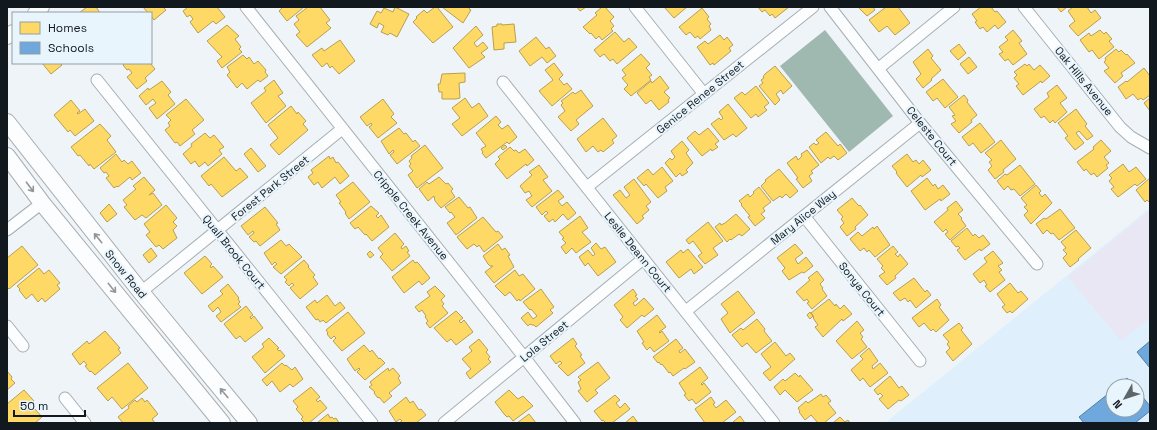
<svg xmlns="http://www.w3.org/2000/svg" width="1157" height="430" viewBox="0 0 1157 430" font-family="'Space Grotesk',sans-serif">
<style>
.built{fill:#dff0fc;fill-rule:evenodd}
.green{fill:#eae7f5}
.water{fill:#9fb9b0}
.homes{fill:#ffd966;stroke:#b89f50}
.schools{fill:#6fa8dc;stroke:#537da3}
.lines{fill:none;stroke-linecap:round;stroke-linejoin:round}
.minor-casing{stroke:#a8aeb2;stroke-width:13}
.tertiary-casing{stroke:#a8aeb2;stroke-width:16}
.secondary-casing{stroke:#a8aeb2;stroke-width:18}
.minor{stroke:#fcfdfe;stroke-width:11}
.tertiary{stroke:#fcfdfe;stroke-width:14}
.secondary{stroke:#fcfdfe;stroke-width:16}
.oneway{stroke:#939699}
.labels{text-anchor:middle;stroke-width:4;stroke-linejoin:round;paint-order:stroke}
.street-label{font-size:11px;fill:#12191e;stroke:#e9f5fd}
</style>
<rect width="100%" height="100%" fill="#eef4f8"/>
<path class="built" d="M1150,208V423H885ZM1113,386H1137V410H1113Z"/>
<path class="green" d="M1150,210V318L1121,341L1068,277Z"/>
<path class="water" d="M825,30L893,116L849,152L780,66Z"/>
<path class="homes" d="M87,7H96L100,13H79Z
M143,7H163L166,10L154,20L151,16V13H148Z
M188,7H217L225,17L216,24L213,21L198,33L190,22L193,19L190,15L187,17L183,11Z
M283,7H304L287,21L279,11Z
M308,7H320L330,20L326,23L331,28L307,47L296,35L300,32L294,24L299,20L296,16Z
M395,7L409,14L397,37L390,33L388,35L381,32L384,26L379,23L377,28L370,24L377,11L381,13L384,8L393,12Z
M435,7H437L453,27L433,43L413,22L417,18L416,17L424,10L427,13Z
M442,7H470L469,9L471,10L463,23Z
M577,7H586L580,11Z
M602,7H605L614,17L610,21L614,26L611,29L613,31L602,40L599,36L596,39L591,33L590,34L583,27L597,15L595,13Z
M666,7H687L674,18L665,8Z
M758,7H789L775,18L772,14L770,16L765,10L762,12Z
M858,7H873L875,10L867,16Z
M886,7H898L910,23L895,35L887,26L879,32L869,20Z
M981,7H991L995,12L997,11L1006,22L998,29L995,25L987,32L983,27L980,29L975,22L977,21L972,14Z
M1057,7H1067L1061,12Z
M1073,7H1087L1091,13L1095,10L1101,18L1078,36L1069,26L1075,21L1068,11Z
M702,8L709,17L707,19L711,24L709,26L711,30L700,39L698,36L695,38L690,32L686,35L679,27Z
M497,24H502V25L514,24L516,42L504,43V49L494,50L492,27L497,26Z
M227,25L239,36L235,39L241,47L239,49L242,52L222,68L217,61L222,57L207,41Z
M476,26L483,35L474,43L477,47L483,42L488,48L481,53L485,57L469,68L453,48Z
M1013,30L1022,41L1019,43L1027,54L1013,65L1008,59L1005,61L999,54L1003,52L999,47L1008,40L1005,37Z
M1100,30L1104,34L1106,32L1112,39L1109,41L1114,47L1099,59L1092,50L1089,52L1080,40L1089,33L1091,36Z
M615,32L624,42L629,38L637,47L617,64L613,59L610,61L604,54L600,57L594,50Z
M720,35L724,40L727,37L733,45L729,48L731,51L714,65L713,63L710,65L697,47L705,41L708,44Z
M536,37L546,49L549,47L556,56L547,63L542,57L530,66L519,51Z
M340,40L355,61L339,74L332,66L330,68L327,63L322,67L312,55L322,48L324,51Z
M959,44L966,53L958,60L950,51Z
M928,49L933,56L931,58L941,70L931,79L932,80L923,88L916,79L921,74L913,62Z
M1116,49L1119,52L1121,50L1126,55L1127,54L1135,63L1121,73L1123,76L1115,83L1104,71L1109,68L1104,62L1106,60L1105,58Z
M641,54L650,64L646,68L652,75L649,77L651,80L631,96L624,89L628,85L622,78L626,75L622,70Z
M243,55L247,59L249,57L254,64L258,61L266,70L265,72L268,76L260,82L258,80L247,89L242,83L237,88L227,75L230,72L227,67Z
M969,57L977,67L968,74L960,64Z
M42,63H60L62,65L51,74Z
M125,63H150L155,69L145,78L147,81L137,89L127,77L132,73L129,69L127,70L123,65Z
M554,63L563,75L559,79L564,85L567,83L572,89L552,106L539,91L553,80L545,70Z
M1025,64L1027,66L1029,64L1034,70L1040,65L1050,76L1042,83L1041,81L1023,95L1016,86L1019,84L1014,78L1017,75L1014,72Z
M775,66L792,86L783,94L781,90L776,94L780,100L775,105L759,86L763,83L761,80L764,78L763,77L765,74Z
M1144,68L1150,76V95L1143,100L1141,98L1138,100L1133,94L1126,99L1118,87L1126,81L1127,82Z
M465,73V82L459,83L460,98L456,99H442V92H439L438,84H440L442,74Z
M660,76L669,88L664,92L670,98L668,100L669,102L659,110L651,100L646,104L637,93L651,81L652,83Z
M943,79L958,97L945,108L937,98L933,101L926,92Z
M274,80L283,93L278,96L286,106L266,123L251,103L266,91L264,88Z
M162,81L171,92L168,95L175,104L157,119L149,108L156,103L153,99L146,105L139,96L148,88L149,90Z
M1057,85L1067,98L1060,103L1067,112L1055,123L1053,120L1050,123L1044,116L1041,118L1034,109L1049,97L1047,93Z
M756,86L769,103L764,107L767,110L758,117L756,114L751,118L734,98L742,92L745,95Z
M581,90L593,106L576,120L579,124L571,131L558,117L565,111L561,105L563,103L561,101L573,92L575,94Z
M964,95L968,100L967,102L977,115L971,120L972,122L959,133L951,124L956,121L952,116L955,115L949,107Z
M465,98L472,108L479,103L488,116L462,136L452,124L460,118L452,108Z
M1150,98V111L1144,103Z
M186,99L204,120L192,130L195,134L180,146L177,142L175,143L165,130L170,126L168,123L171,120L166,115Z
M383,99L394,114L391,117L397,123L378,138L369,127L372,125L371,123L367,126L360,117Z
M71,100L80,111L77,113L78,114L85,109L94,121L75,136L70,130L68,132L54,115Z
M728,104L747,128L736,137L733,134L724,140L711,124L719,118L721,120L723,118L719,112Z
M291,106L297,114L298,112L306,121L303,124L308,130L279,155L270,145L278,138L268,125Z
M1076,109L1087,124L1085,126L1093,136L1087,140L1079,131L1076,133L1084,143L1075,150L1065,138L1068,136L1058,123Z
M496,116L501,122L498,125L502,129L508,125L517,137L509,144L507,142L486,158L482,153L483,152L481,149L486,146L476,133Z
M603,118L617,136L612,140L614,143L603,152L601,150L598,152L593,146L586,152L577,139Z
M980,123L995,142L981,153L973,143L969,146L962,137Z
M100,124L111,136L107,140L116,152L94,169L90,164L89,166L80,155L78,156L71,147Z
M399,128L404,134L406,133L413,142L415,140L420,146L397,164L390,155L394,152L393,150L389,154L381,141Z
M708,128L719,141L715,144L718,147L712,151L711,149L702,156L687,138L695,131L699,135Z
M826,132L838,146L840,144L847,153L838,160L834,156L830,159L828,157L821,163L809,147L814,143L816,145L819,143L816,140Z
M205,133L210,138L214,135L224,147L219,150L222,154L208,166L205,162L199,167L195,161L191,164L183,154L192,146L191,144Z
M1001,140L1016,159L1003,170L1004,172L995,179L988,170L992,166L989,162L992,160L985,153Z
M1101,140L1111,151L1104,157L1109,163L1106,165L1108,168L1097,177L1094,173L1091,175L1086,169L1084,171L1077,162L1094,149L1093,147Z
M682,141L689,150L686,153L693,163L686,170L688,172L682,176L680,173L676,177L665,163L670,158L672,160L675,157L671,151Z
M425,145L443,168L417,188L408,175L413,171L409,166L411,164L409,161L412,158L411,156Z
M505,145L507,147L503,150L501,148Z
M510,147L514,151L516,150L519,153L525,149L534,160L527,166L526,164L507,179L495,164L500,159L498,157Z
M251,148L266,166L258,172L244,154Z
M807,150L819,165L811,171L813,173L809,176L812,181L803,188L796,179L798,178L787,163L796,156L798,160L802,156L801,154Z
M116,154L122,162L124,160L128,164L132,161L141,173L132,180L130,177L118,187L117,186L114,188L106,178L109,176L106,172L104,173L100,168Z
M907,154L913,162L916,160L919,164L923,160L931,170L922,177L921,175L907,187L896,173L897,172L892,166Z
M329,156L330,159L333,157L336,163L338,162L349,176L340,184L335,177L322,188L318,182L314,185L308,177L313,173L311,170Z
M224,157L236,171L240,168L248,177L222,197L211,184L209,186L201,176Z
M1123,164L1129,172L1136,167L1146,179L1137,186L1135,184L1118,197L1111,189L1114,187L1109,181L1112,178L1109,175Z
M539,165L548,177L543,180L552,191L532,207L526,200L532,196L529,191L525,193L520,186L532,175L529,172Z
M1020,165L1035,184L1020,196L1014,189L1011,190L1008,186L1004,190L997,181L1005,174L1007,175Z
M662,167L673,181L665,187L667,191L658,198L646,184L644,186L637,178L648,169L653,175Z
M779,169L798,191L790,198L786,194L782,198L780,196L773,201L761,186L766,181L765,180Z
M144,177L155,190L149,195L153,193L162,205L146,218L142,215L135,220L124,207L127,205L123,200L136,189L133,186Z
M439,177L446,184L448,183L453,189L451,191L455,197L441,208L435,201L434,196L428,201L419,189L427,182L429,184Z
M927,178L933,186L935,184L938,189L943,185L950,194L941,201L940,199L925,210L911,191Z
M1150,178V203L1147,200L1145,202L1136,190Z
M634,179L651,202L646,206L649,210L642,216L644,218L637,224L613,195L620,190L626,198L630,195L624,187Z
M353,182L370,202L349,219L345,213L346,212L339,203L341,202L336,195Z
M1036,185L1041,191L1039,193L1042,197L1045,194L1052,203L1031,224L1024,215L1028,211L1024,207L1027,205L1021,198Z
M759,187L771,202L763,208L765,211L761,214L765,218L755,226L748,217L750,216L741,205L742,204L739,201L748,194L750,197L754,193L753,192Z
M558,190L564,197L558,201L562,206L567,202L576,213L568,220L563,214L555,222L553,219L549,222L544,216L548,213L546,211L542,215L536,207Z
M459,197L468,208L470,207L477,218L456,235L447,223L455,217L451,212L450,213L445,207Z
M852,198L859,206L860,205L868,215L855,227L856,229L847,236L840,227L844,223L841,219L843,217L837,210Z
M956,201L963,210L958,214L962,218L961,219L966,226L950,240L945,234L948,232L946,229L943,232L934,222L948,210L947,208Z
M109,204L117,214L107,222L100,213Z
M166,205L177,218L173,222L177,226L173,230L177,238L163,249L159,245L156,247L146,235L150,232L144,224Z
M371,206L379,213L376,216L378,218L381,215L389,227L372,241L366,234L365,235L358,227L355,229L350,223Z
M265,207L278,223L276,224L280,230L260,246L256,241L254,242L249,237L254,233L253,231L248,235L241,226Z
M1060,209L1075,228L1059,240L1053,233L1051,234L1047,230L1043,234L1036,224L1044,218L1046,219Z
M736,214L750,229L742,236L739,234L731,240L730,239L727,242L715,227L720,223L721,225L725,223Z
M580,216L588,228L582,232L591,242L576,253L572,248L566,254L561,247L566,243L562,239L564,238L559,232Z
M483,217L496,232L498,231L503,237L484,252L479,245L477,247L474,244L467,249L457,237Z
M708,222L723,241L713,248L718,255L705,264L698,256L702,253L693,241L689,244L686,240Z
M877,226L890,245L875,257L869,250L867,252L864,248L860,251L850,239L858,232L862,236L873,227L874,229Z
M967,228L973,236L975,234L979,238L983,235L990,244L981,251L980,249L965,260L957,250L960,248L958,246L956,247L951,241Z
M1076,230L1091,248L1078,259L1079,260L1070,267L1063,258L1067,254L1063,250L1066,248L1061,242Z
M395,233L404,244L401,247L402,249L406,246L409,251L407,252L410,256L392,271L380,257L383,254L378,248Z
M281,240L286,246L289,244L302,257L281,274L273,267L277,264L275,262L272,265L264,253Z
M596,243L601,249L605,247L616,262L598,276L588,263L585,266L579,257L588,250L593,256L595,254L591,248Z
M498,244L502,250L505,248L510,255L508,256L514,267L494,283L485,272L493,266H490L488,264L483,256Z
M795,244L803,253L795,259L798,264L806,257L813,266L804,273L802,272L789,280L782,271L785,268L777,258Z
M22,246L38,265L9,289L7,287V258Z
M893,246L898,252L895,254L898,257L900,254L908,264L895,276L896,278L887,285L879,276L885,272L881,268L883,266L877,259Z
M151,248L157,256L149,263L143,255Z
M688,249L703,267L694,274L691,269L679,278L666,262L681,250L683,253Z
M370,251L374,255L370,258L367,254Z
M993,251L1003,263L998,266L1002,270L999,272L1005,280L990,292L985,286L987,285L984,280L980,283L973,274L987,262L984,258Z
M205,256L212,264L210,266L211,268L213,266L223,277L202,294L184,273Z
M304,260L309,266L308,267L315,275L313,277L318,284L300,299L290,288L294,285L292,283L289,286L285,282L287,280L284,277Z
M413,260L415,263L417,262L419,264L430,278L422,285L419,281L404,293L392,277Z
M39,268L44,274L49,270L60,283L57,285L60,289L45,302L42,298L38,302L32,294L26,299L19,290L20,289L17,286Z
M515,270L519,276L523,274L535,289L520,301L519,299L517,301L510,292L505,296L495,286Z
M817,271L824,280L820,284L823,288L822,289L827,296L812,309L807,303L809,302L807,299L804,301L796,292L810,280L808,278Z
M914,278L925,292L927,290L931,295L916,308L910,300L908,302L905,298L900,301L893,293Z
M1010,283L1018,293L1021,291L1028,299L1012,313L1010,311L1007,313L1002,307L1005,305L997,294Z
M228,284L239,298L238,299L240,302L238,304L241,307L221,322L216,316L221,312L218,307L213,312L208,306L223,294L220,291Z
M435,286L445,296L441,300L444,304L442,306L448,313L430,328L426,323L428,321L425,317L426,316L422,310L419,312L415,307L430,296L427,292Z
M541,289L554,307L550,310L553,313L536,327L534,325H532L530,324L528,326L521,318L528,312L533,319L537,316L531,309L530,310L523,302Z
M633,289L637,295L635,296L638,299L633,303L635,306L644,298L654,309L644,317L642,315L627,328L620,320L623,317L614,305Z
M738,291L755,313L730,333L721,319L728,313L721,304Z
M327,295L335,306L340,302L345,308L326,323L323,320L320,322L318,319L316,320L306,307L315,300L317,303Z
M829,299L835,306L836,304L840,309L844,305L852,314L843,321L842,319L823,337L815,327L818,325L813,318L814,317L811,313Z
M937,299L941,305L939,307L949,320L936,332L933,329L931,331L924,323L919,327L912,318Z
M246,306L253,315L250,317L251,319L254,316L263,328L245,342L240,336L236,339L224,324Z
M456,311L463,318L459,321L461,323L464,320L473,332L456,345L451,339L447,342L434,328Z
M348,312L365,333L342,351L333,341L336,338L334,336L331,339L327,334L328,333L326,330Z
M810,312L813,316L810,319L807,315Z
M657,315L666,327L659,332L660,333L662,331L669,341L654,352L650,347L647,350L642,343L644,342L637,331Z
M757,319L765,329L764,331L772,341L756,353L747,343L742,347L732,335L741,328L743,330Z
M857,321L864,330L860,333L863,337L861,339L867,347L852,359L836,341Z
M959,323L963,328L961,330L972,344L953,361L946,352L950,348L947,344L949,342L943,335Z
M105,331L120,348L118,349L121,353L95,375L91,371L90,372L85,366L87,365L84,361L80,365L72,354L87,341L89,344Z
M269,338L279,348L277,349L279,351L280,350L285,356L265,373L252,357L264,347L262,344Z
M573,338L577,344L575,346L582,355L580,356L585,363L568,376L558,366L562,363L560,361L556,364L550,356Z
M479,339L488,350L486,352L490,357L488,359L491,362L470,379L466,373L471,369L462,359L472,351L469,347Z
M676,339L683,348L679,351L680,353L685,349L695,362L685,369L684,368L673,376L670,372L669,373L662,364L661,365L659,362L658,363L653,357Z
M775,342L786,356L790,353L795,359L770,381L763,373L771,367L761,354Z
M364,345L370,352L372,350L379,359L380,358L385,363L365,380L357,372L360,369L359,368L355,371L347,359Z
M869,348L878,361L872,366L873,369L880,363L888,373L870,387L863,378L860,381L851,370L863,359L860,356Z
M598,362L610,378L595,390L598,393L587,402L578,391L581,389L578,382L581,380L578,377Z
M128,363L148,388L122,409L112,397L108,401L97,388Z
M282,363L285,366L286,365L292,370L295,367L303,379L293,387L290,384L280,392L272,381L267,386L262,380Z
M700,367L708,378L701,384L702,385L704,383L711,392L696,404L692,399L689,401L684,395L686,394L679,383Z
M388,368L389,371L393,368L400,376L398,378L401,383L389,393L392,396L384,403L379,397L378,398L374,393L375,392L369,387L372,385L370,382Z
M7,371L12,377L11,379L15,383L7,390Z
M795,373L799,377L800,375L813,390L797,402L785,390L780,395L774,387L783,379L785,381Z
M890,376L899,388L902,386L909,395L901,401L899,400L888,409L879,399L883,396L880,393L878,395L874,390Z
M311,387L320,397L316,400L318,402L320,400L327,408L309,423H305L301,419L303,417L296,409L298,407L293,401Z
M24,390L34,401L29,406L33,411L35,409L42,417L35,423H7V404Z
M509,390L518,399L523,396L533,406L513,421L509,416L507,417L504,414L495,402Z
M821,394L823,397L826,395L831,401L828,403L836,413L824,423H818L811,415L805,420L799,412L800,411L798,408L806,401L808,403Z
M615,395L620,400L616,403L620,408L625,403L630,409L612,423H606L603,420L602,421L594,411Z
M406,397L410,403L413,401L419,410L421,409L426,415L416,423H399L402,421L400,419L396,422L389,411Z
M711,397L715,403L713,404L716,408L726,400L736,412L722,423H705L695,409Z
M142,398L145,402L147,400L158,414L152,419L155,423H123L118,417L129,408L128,406L135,400L137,402Z
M328,414L330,418L332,417L334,419L336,418L339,423H317Z
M529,414L536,423H517Z
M633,416L638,423H625Z
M740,416L745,423H732Z
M840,417L845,422L848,420L850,423H833Z"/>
<path class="schools" d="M1150,341V368L1137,352Z
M1127,378L1133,386H1117Z
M1113,390V410H1137V390L1150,406V411L1135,423H1084L1079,417Z"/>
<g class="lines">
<defs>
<path id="minor" d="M246,7L524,357L575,423
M635,7L704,94
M830,7L920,123L1037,264
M1024,7L1120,127L1131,137L1150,148
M879,68L954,7
M97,80L372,423
M503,82L774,423
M587,187L813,7
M804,216L920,361
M7,230L42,203
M141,292L342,129
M686,311L920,123
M7,326L23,346
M65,398L85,423
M444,423L643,259"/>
<path id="tertiary" d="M35,13L42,7
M7,37L13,32"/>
<path id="secondary" d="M7,122L141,292L249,423
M7,156L42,203L222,423"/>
</defs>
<use href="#minor" class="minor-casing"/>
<use href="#tertiary" class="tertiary-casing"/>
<use href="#secondary" class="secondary-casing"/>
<use href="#minor" class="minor"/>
<use href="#tertiary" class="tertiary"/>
<use href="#secondary" class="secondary"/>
</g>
<defs><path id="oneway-shaft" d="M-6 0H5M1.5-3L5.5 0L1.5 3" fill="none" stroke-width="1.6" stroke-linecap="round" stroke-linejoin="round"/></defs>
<g class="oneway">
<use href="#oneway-shaft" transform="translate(30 187) rotate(53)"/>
<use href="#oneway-shaft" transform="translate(98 238) rotate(-129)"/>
<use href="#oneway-shaft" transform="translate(112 288) rotate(51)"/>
<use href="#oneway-shaft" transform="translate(224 393) rotate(-130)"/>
</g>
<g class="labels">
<g class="street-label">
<text transform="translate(1084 81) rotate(51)" y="4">Oak Hills Avenue</text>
<text transform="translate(700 97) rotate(-39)" y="4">Genice Renee Street</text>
<text transform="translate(932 136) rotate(51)" y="4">Celeste Court</text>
<text transform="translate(270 188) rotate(-39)" y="4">Forest Park Street</text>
<text transform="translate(411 215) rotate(51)" y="4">Cripple Creek Avenue</text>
<text transform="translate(803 217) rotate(-39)" y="4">Mary Alice Way</text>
<text transform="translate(234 252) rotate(51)" y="4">Quail Brook Court</text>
<text transform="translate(638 252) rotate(51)" y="4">Leslie Deann Court</text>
<text transform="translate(126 274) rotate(51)" y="4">Snow Road</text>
<text transform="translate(862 289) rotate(51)" y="4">Sonya Court</text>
<text transform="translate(544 341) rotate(-39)" y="4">Lola Street</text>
</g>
</g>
<rect width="1157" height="430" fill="none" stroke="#12191e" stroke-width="16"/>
<rect x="12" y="12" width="140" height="52" fill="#e9f5fd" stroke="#939da4"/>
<rect x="20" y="22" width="20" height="12" fill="#ffd966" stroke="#939da4"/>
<text x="48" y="32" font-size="12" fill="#12191e">Homes</text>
<rect x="20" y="42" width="20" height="12" fill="#6fa8dc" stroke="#939da4"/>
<text x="48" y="52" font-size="12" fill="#12191e">Schools</text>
<g transform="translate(1125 398) rotate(231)"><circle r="19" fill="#e9f5fd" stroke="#939da4"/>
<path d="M0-3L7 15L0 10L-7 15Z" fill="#5f666a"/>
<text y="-6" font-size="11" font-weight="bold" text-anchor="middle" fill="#12191e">N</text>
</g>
<path d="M14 410v6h71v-6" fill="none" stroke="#12191e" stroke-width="2"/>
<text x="20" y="410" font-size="12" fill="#12191e" stroke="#e9f5fd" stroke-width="3" paint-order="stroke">50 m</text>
</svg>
